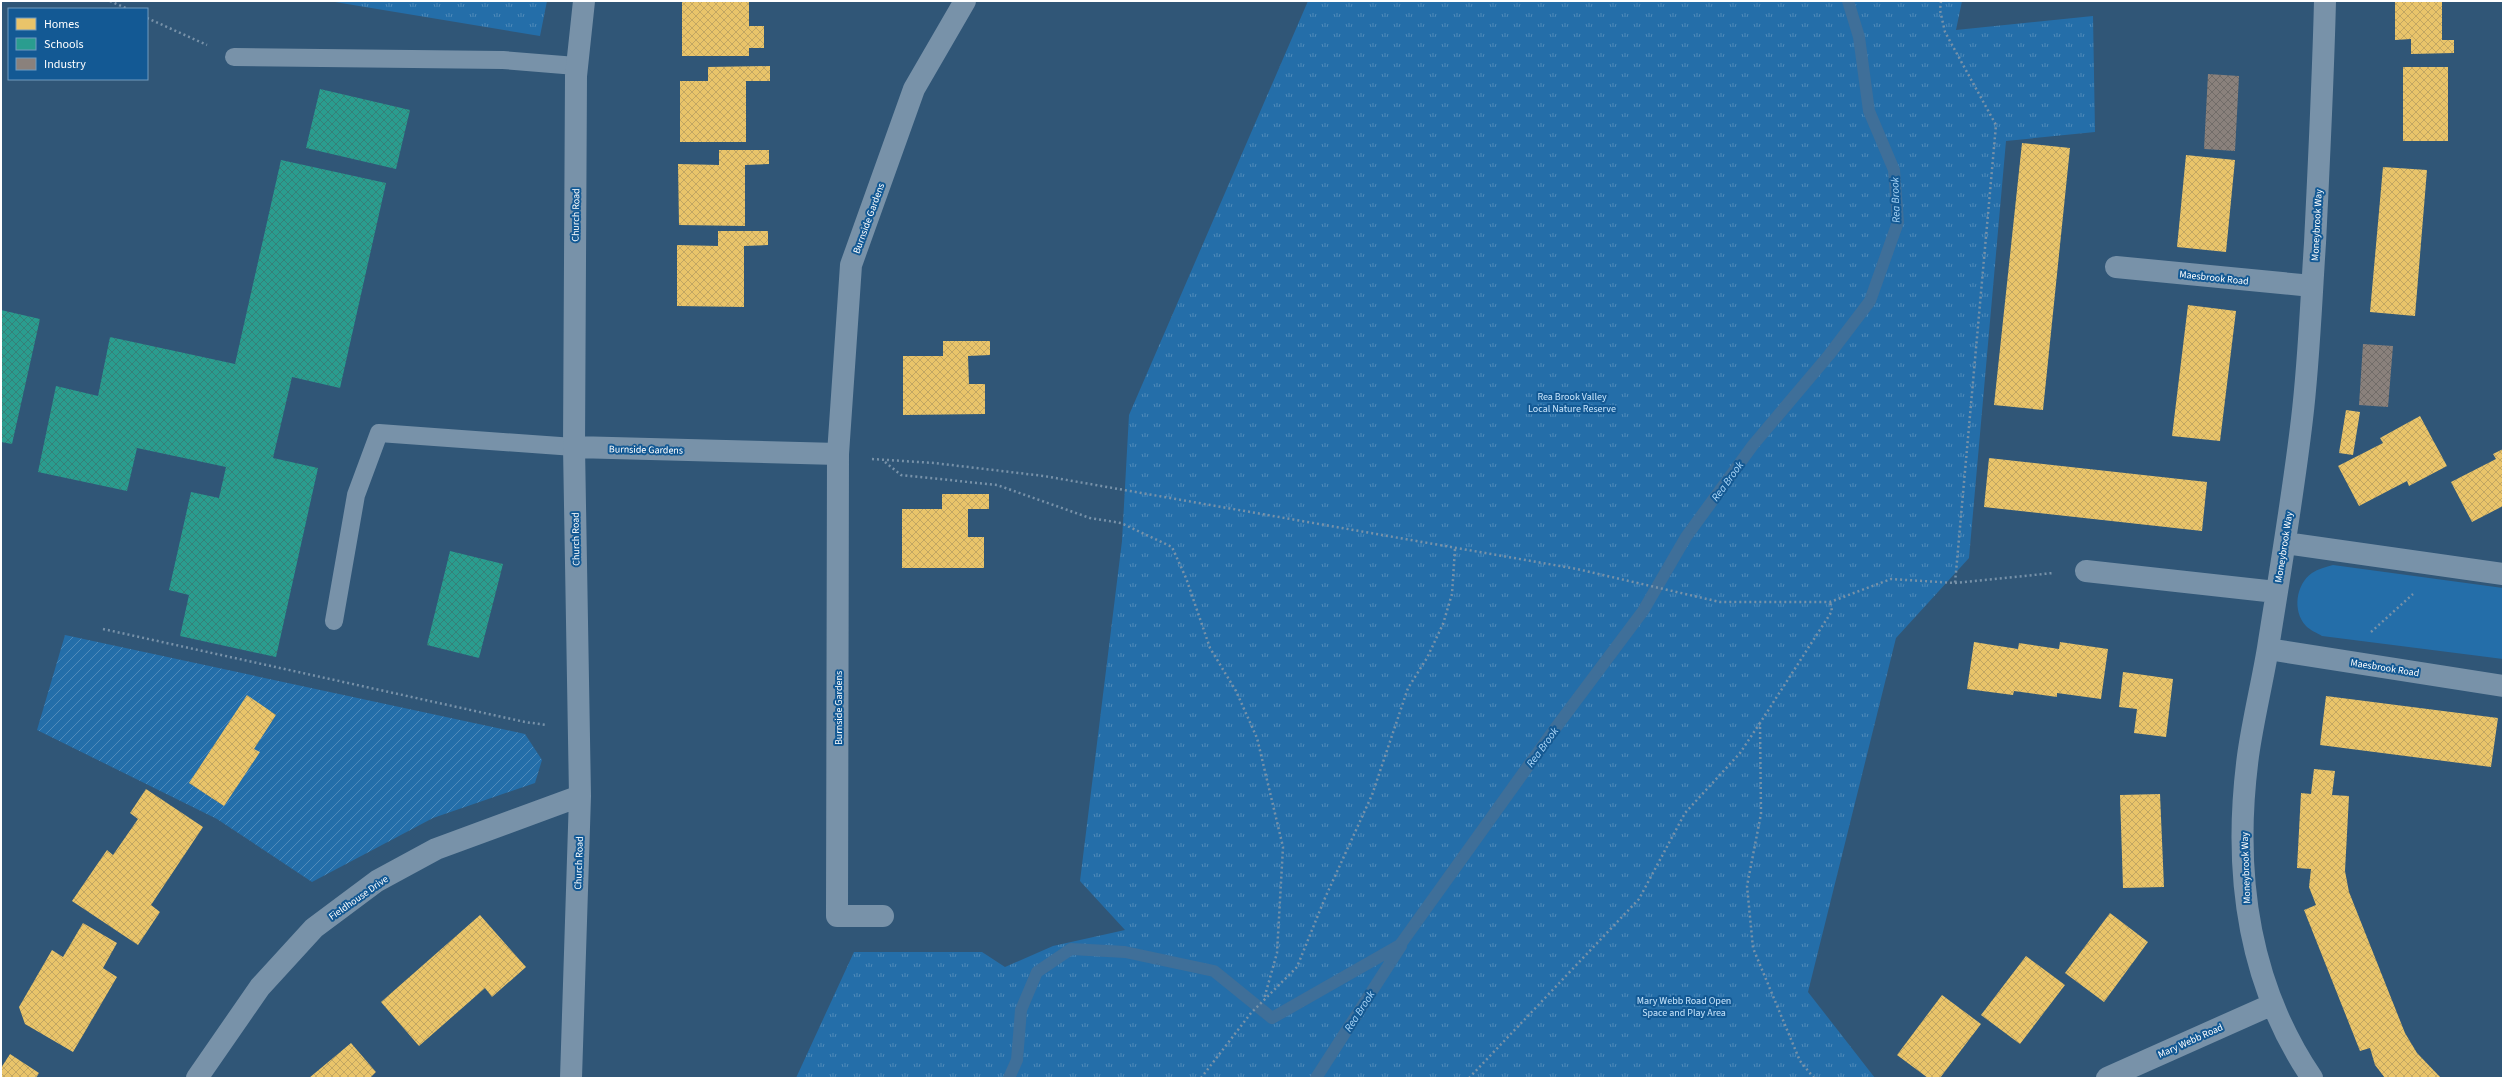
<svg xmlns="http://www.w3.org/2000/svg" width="2504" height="1079" viewBox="0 0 2504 1079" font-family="'Source Sans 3',sans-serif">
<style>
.grass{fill:#246ea9}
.park{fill:url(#park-tufts)}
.garden{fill:url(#garden-furrows);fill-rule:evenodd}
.homes{fill:url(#homes-cross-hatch)}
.schools{fill:url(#schools-cross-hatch)}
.industry{fill:url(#industry-cross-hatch)}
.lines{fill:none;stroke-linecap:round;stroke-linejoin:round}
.stream{stroke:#3f6f99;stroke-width:12}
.path{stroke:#7892a9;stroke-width:2.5;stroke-dasharray:2 3;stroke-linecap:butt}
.service{stroke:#7892a9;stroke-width:18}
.minor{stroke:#7892a9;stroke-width:22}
.labels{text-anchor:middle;stroke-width:4;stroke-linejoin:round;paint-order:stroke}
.street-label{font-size:10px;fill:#fff;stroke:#135994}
.park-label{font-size:10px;fill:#c9e6fd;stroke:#135994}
.water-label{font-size:11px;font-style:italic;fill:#add8f9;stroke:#135994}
</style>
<defs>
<pattern id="park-tufts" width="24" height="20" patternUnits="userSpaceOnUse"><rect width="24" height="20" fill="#246ea9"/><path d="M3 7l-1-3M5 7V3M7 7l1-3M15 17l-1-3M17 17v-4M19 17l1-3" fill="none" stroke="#508bba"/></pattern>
<pattern id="garden-furrows" width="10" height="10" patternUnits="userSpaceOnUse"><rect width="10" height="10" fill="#246ea9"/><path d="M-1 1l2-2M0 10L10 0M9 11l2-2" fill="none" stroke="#508bba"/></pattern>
<pattern id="homes-cross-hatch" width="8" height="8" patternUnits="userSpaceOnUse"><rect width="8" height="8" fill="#e9c46a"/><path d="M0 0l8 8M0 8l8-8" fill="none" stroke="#c2a662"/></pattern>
<pattern id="schools-cross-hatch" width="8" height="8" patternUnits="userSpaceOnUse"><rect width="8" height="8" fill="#2a9d8f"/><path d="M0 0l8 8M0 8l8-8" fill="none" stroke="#368178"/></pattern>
<pattern id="industry-cross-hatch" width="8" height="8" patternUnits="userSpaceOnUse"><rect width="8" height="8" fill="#8a817c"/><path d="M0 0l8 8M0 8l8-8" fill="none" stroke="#716c69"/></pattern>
</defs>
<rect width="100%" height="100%" fill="#305677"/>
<path class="grass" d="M2333,565L2503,588V659L2322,636C2317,633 2310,630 2306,626C2292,611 2296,584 2312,573C2318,569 2326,567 2333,565Z"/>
<path class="park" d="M329,1H547L540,36Z
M1308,1H1962L1956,30L2093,16L2095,132L2006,141L1969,558L1896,638L1808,992L1875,1078H796L854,952H982L1005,967L1053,946L1125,930L1080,881L1122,541L1129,415Z"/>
<path class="garden" d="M65,635L525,734L542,760L535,783L433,818L312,882L217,819L37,730ZM247,696L276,715L254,749L259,753L224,806L189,783Z"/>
<path class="homes" d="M682,1H749V26H764V48H749V56H682Z
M2395,1H2442V40H2454V53L2411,54V39L2395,40Z
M770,66V81H746V142H680V81H708V67Z
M2403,67H2448V141H2403Z
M2022,143L2070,148L2043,410L1994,405Z
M719,150H769V164L745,165V226L679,225L678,164L719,165Z
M2186,155L2235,160L2226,252L2177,247Z
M2383,167L2427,170L2415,316L2370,312Z
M718,231H768V245L744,246V307L677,306V245L718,246Z
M2188,305L2236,311L2220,441L2172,436Z
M943,341H990V355L968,356L969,384H985V414L903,415V356H943Z
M2346,410L2360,412L2353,455L2339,453Z
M2420,416L2447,466L2409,486L2407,481L2359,506L2338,466L2383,443L2380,438Z
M2503,449V506L2472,522L2451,482L2496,459L2493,454Z
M1989,458L2207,482L2202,531L1984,507Z
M942,494H989V509H968V537H984V568H902V509H942Z
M1974,642L2018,649L2019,643L2059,649L2060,642L2108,649L2101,699L2057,693V697L2014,691L2013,695L1967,689Z
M2123,672L2173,679L2166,737L2134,733L2137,709L2119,707Z
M247,695L276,715L254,749L260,752L224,806L189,783Z
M2326,696L2498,718L2491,767L2320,745Z
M2314,769L2335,771L2332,795L2349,796L2345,871L2349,892L2405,1033L2417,1053L2441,1078H2385L2375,1065L2370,1048L2360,1051L2304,910L2316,905L2309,887L2311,869L2297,868L2301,793L2311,794Z
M146,789L203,827L151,905L160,912L138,945L72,901L107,850L113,855L138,819L130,813Z
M2160,794L2164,887L2123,888L2120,795Z
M2110,913L2148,942L2104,1002L2065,973Z
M480,915L526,967L492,997L485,988L419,1046L381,1002Z
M83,923L117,943L103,968L117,977L73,1052L25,1024L19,1007L52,950L63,957Z
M2026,956L2065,985L2020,1044L1981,1015Z
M1942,995L1981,1024L1940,1078H1928L1897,1055Z
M351,1043L376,1072L370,1078H309Z
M10,1054L39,1073L36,1078H1V1068Z"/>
<path class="schools" d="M320,89L410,110L396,169L306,148Z
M281,160L386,183L340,388L292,377L273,458L318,468L276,657L180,636L189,595L169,590L191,492L219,498L226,467L137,448L127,491L38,472L56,386L98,396L110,337L235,364Z
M1,310L40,319L12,444L1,442Z
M450,551L503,564L479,658L427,645Z"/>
<path class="industry" d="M2208,74L2239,76L2235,151L2204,149Z
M2363,344L2393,346L2388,407L2359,405Z"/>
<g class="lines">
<path class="stream" d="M1009,1078L1017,1060L1021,1010L1037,972L1071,949L1125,952L1214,971L1272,1018L1400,945L1554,730L1643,611L1686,537L1753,445L1829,355L1870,301L1898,222L1894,170L1869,111L1859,37L1848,1
M1316,1078L1401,946"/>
<path class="path" d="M110,1L128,9
M1941,1L1940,10L1945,32L1996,125L1955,583
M147,18L207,45
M872,459L934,463L1044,476L1577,569L1720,602H1830L1891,579L1955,583L2053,573
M885,462L901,475L997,485L1090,518L1121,523L1172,547L1186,578L1210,648L1236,691L1257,738L1283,847L1277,953L1264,999
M103,629L525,722L547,725
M2371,632L2413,594
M1201,1078L1251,1013L1297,967L1325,898L1372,795L1408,688L1427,658L1443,624L1452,594L1455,549
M1469,1078L1639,899L1685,813L1740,753L1760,723
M1814,1078L1800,1061L1753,948L1747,886L1761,814L1760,723L1832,611L1830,602"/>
<path class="service" d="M234,57L503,60L576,66
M334,621L356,495L379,433L574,447"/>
<path class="minor" d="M2116,267L2312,286
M574,447L838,454
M2285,543L2503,574
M2086,571L2276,592
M2268,649L2503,686
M883,916H837L838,454L851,265L914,89L965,1
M197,1078L260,987L314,928L377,881L436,849L580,796
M571,1078L580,796L574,447L576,76L584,1
M2107,1078L2273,1004
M2312,1078C2247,982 2233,870 2248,756C2253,720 2262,684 2268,648C2280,572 2293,496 2302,419C2309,361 2311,302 2315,243C2319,162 2323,82 2325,1"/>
</g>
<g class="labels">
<g class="street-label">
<text transform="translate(575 215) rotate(-89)" y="4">Church Road</text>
<text transform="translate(868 218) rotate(-70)" y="4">Burnside Gardens</text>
<text transform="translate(2316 225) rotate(-87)" y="4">Moneybrook Way</text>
<text transform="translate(2214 277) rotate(6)" y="4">Maesbrook Road</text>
<text transform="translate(646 449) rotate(1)" y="4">Burnside Gardens</text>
<text transform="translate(575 539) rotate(-91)" y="4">Church Road</text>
<text transform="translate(2283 547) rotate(-81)" y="4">Moneybrook Way</text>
<text transform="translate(2385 667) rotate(9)" y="4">Maesbrook Road</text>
<text transform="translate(838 708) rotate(-90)" y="4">Burnside Gardens</text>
<text transform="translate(578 863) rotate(-88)" y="4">Church Road</text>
<text transform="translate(2245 868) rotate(-92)" y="4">Moneybrook Way</text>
<text transform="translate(358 897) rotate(-35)" y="4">Fieldhouse Drive</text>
<text transform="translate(2190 1040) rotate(-24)" y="4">Mary Webb Road</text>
</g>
<g class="park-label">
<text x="1572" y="400">Rea Brook Valley<tspan x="1572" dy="12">Local Nature Reserve</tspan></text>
<text x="1684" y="1004">Mary Webb Road Open<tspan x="1684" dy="12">Space and Play Area</tspan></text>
</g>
<g class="water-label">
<text transform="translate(1895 200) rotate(-92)" y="4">Rea Brook</text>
<text transform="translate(1727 481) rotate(-54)" y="4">Rea Brook</text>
<text transform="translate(1542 747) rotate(-54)" y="4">Rea Brook</text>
<text transform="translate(1359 1011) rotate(-57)" y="4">Rea Brook</text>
</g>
</g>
<rect width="2504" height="1079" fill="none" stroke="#ffffff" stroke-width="4"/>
<rect x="8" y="8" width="140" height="72" fill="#135994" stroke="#719bbf"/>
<rect x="16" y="18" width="20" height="12" fill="#e9c46a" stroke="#719bbf"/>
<text x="44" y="28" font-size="12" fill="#ffffff">Homes</text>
<rect x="16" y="38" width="20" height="12" fill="#2a9d8f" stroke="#719bbf"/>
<text x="44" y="48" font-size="12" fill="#ffffff">Schools</text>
<rect x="16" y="58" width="20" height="12" fill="#8a817c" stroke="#719bbf"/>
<text x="44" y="68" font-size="12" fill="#ffffff">Industry</text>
</svg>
